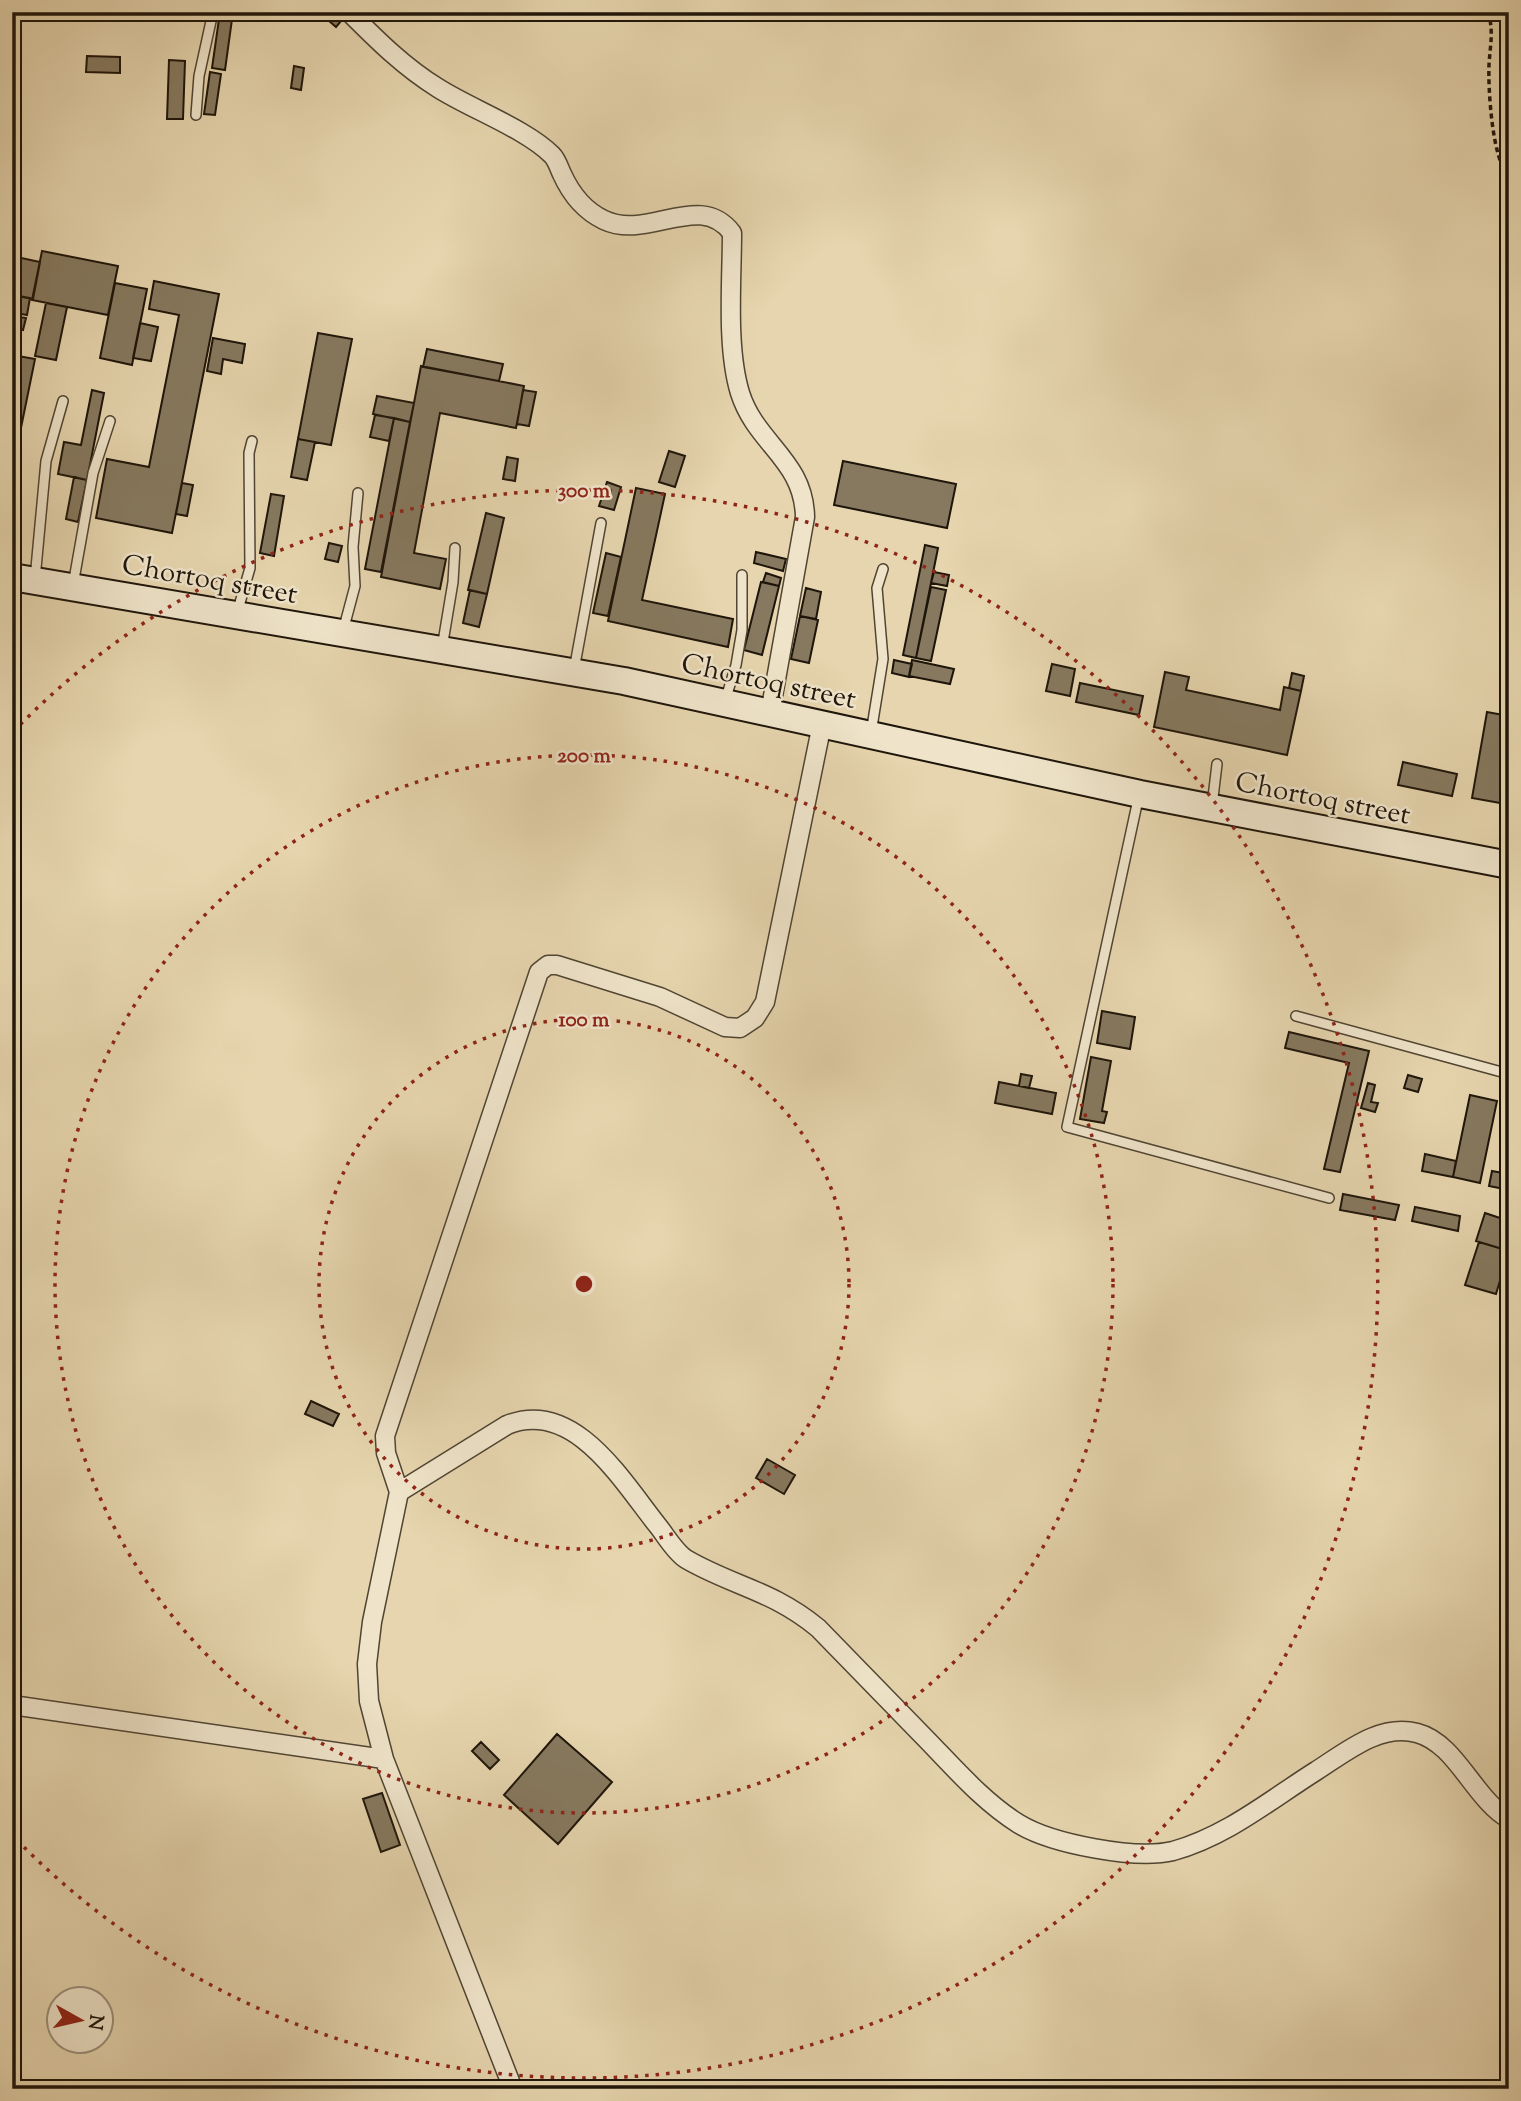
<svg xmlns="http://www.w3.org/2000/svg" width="1521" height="2101" viewBox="0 0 1521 2101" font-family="'Sorts Mill Goudy',serif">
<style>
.building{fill:#86795f;stroke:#1e150a;stroke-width:2}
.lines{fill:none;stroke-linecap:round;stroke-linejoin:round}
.service-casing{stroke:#504533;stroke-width:12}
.minor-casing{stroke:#504533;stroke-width:21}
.secondary-casing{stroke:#1e150a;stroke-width:30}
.path{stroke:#1e150a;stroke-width:3.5;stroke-dasharray:5 3.5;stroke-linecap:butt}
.service{stroke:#efe4ca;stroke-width:9}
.minor{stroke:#efe4ca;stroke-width:18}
.secondary{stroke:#efe4ca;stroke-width:26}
.ring{fill:none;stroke:#8f2418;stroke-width:3.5;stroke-dasharray:3.5 7}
.labels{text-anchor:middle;stroke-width:5;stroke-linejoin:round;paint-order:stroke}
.street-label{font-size:28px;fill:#1e150a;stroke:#efe4ca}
.centre{fill:#8f2418;stroke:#efe4ca;stroke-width:3.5}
.ring-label{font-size:21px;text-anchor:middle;font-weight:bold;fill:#8f2418;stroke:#efe4ca;stroke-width:5;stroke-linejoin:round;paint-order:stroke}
</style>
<rect width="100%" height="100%" fill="#e6d5ae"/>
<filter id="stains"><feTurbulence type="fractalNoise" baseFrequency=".00286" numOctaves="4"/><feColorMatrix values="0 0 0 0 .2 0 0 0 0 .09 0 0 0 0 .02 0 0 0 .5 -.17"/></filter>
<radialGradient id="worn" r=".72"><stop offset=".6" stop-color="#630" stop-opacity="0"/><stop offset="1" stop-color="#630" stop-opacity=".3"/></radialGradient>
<path class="building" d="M220,12H233L225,70L212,68Z
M319,12H343L346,15L336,27Z
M87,56L120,57V73L86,72Z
M169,60L185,61L183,119H167Z
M294,66L304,68L301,90L291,88Z
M210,72L221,74L215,115L204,114Z
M42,251L118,266L108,315L32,300Z
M12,256L40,262L33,299L12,295Z
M154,281L219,294L172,533L96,518L107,459L149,467L179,315L149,309Z
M115,283L147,289L132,365L100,358Z
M19,296L30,298L27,315L16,313Z
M46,303L67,307L56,360L35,356Z
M12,316L26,318L23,330L12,328Z
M140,323L158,327L151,361L133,358Z
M318,333L352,339L331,445L298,439Z
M213,338L245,344L242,363L223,359L221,374L207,371Z
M427,349L503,364L499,381L423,367Z
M18,356L35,359L12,472V386Z
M421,366L524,386L516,428L440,413L414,553L446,559L440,589L381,577Z
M92,390L104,393L87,480L58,474L64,442L81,445Z
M523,390L536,392L529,426L517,424Z
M377,396L414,403L410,422L373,414Z
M375,415L394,418L389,441L370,437Z
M394,418L410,422L381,572L365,569Z
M298,439L315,442L307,480L291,477Z
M669,451L685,456L675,487L659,482Z
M507,457L518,459L515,481L503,479Z
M843,461L956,484L947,528L834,505Z
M74,477L87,480L78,522L66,519Z
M607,482L621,487L614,510L599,506Z
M182,483L193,485L187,516L176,514Z
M636,488L665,494L642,600L733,619L728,647L608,621Z
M271,494L284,496L274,556L260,553Z
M486,513L504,518L487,594L468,590Z
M329,543L342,546L338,562L325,559Z
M925,545L938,548L916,658L903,655Z
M756,552L786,559L783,571L754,563Z
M606,553L621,557L608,616L593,613Z
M934,572L949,575L947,586L931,583Z
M766,573L781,578L779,586L763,582Z
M761,582L779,586L762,655L744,650Z
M931,587L946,590L931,661L916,658Z
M806,588L821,592L816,619L800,616Z
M470,590L487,594L479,627L463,623Z
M800,616L818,620L809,663L791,659Z
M894,660L912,664L909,677L892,673Z
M912,660L954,669L950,684L909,676Z
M1052,664L1075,669L1070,696L1046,691Z
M1165,672L1189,677L1186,690L1280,710L1284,687L1301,691L1287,755L1154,727Z
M1292,673L1304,676L1301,691L1289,688Z
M1080,683L1143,696L1139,715L1076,702Z
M1487,712L1509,716V787L1506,804L1472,798Z
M1403,762L1457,774L1452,796L1398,785Z
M1102,1011L1135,1017L1130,1049L1097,1043Z
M1289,1032L1369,1051L1340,1172L1324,1169L1349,1063L1285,1048Z
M1091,1057L1111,1061L1102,1111L1107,1112L1104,1123L1080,1119Z
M1021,1074L1032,1076L1029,1088L1019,1086Z
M1408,1075L1422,1079L1418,1092L1404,1088Z
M999,1082L1056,1093L1052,1114L995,1103Z
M1368,1083L1375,1085L1371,1102L1378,1103L1375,1112L1361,1108Z
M1470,1095L1497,1101L1480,1183L1453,1177Z
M1425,1154L1456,1161L1453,1177L1422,1171Z
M1492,1171L1509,1174V1190L1489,1186Z
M1343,1194L1399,1205L1395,1220L1340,1210Z
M1415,1207L1460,1216L1458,1231L1412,1221Z
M1485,1213L1509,1221V1251L1476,1241Z
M1479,1242L1509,1251L1496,1294L1465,1285Z
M311,1401L339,1414L333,1426L305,1414Z
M767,1459L795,1475L784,1494L756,1478Z
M557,1734L612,1782L558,1844L504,1795Z
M481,1742L499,1760L490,1769L472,1751Z
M382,1793L400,1845L381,1852L363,1799Z"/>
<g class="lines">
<defs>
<path id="service" d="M196,115L199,76L213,12
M35,579L46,461L63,401
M73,585L93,473L110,421
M237,613L250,568L249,453L252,441
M343,631L355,586L353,547L358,493
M442,648L453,582L455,548
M574,670L601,523
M725,701L736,665L742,630V575
M871,733L883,659L877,588L883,569
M1139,795L1067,1127L1329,1198
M1212,806L1217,764
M1296,1016L1509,1074"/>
<path id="minor" d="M349,12C377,40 404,67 438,88C471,109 526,129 552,155C557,160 559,168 562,174C571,194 583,210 604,220C648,241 700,190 732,233C732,280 726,347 740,393C756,444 804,460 805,517L770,713
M399,1492L386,1453L385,1436L539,972L548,965H557L660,997L725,1027L740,1028L755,1018L765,1002L822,724
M12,1705L384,1759
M513,2089L384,1759L369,1701L367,1664L372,1622L399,1492L507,1425C574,1398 622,1481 658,1526C666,1536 675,1552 686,1559C732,1586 772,1590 818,1628C855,1666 892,1704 929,1742C956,1770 985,1803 1019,1824C1052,1844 1136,1860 1173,1851C1227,1836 1270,1800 1316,1771C1346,1752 1380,1723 1417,1733C1456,1743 1474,1799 1509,1819"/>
<path id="secondary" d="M12,577L624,681L1140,794L1509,865"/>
</defs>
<use href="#service" class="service-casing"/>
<use href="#minor" class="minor-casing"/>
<use href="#secondary" class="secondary-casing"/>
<path class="path" d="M1488,12C1494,31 1490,46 1489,65C1488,88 1492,161 1509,176"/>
<use href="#service" class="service"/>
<use href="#minor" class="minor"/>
<use href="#secondary" class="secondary"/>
</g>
<g class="ring">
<circle cx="584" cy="1284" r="265"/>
<circle cx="584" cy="1284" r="529"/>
<path d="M13 732A794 794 0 1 1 13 1836"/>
</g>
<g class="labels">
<g class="street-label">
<text transform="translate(210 578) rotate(10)" y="10">Chortoq street</text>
<text transform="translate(769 680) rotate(12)" y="10">Chortoq street</text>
<text transform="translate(1323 797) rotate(11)" y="10">Chortoq street</text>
</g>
</g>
<circle cx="584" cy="1284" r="10" class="centre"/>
<g class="ring-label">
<text x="584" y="497">300 m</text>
<text x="584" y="762">200 m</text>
<text x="584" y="1026">100 m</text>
</g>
<rect width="1521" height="2101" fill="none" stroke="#e6d5ae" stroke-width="42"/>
<rect x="14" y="14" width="1493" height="2073" fill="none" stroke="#1e150a" stroke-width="3.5"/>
<rect x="21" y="21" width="1479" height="2059" fill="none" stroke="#1e150a" stroke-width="2"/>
<g transform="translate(80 2020) rotate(98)"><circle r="33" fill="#efe4ca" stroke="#9b917d" stroke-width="2"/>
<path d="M0-5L12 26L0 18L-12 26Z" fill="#8f2418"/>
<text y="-10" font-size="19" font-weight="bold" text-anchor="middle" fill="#1e150a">N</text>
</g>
<rect width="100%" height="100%" filter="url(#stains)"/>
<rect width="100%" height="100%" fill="url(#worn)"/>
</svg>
